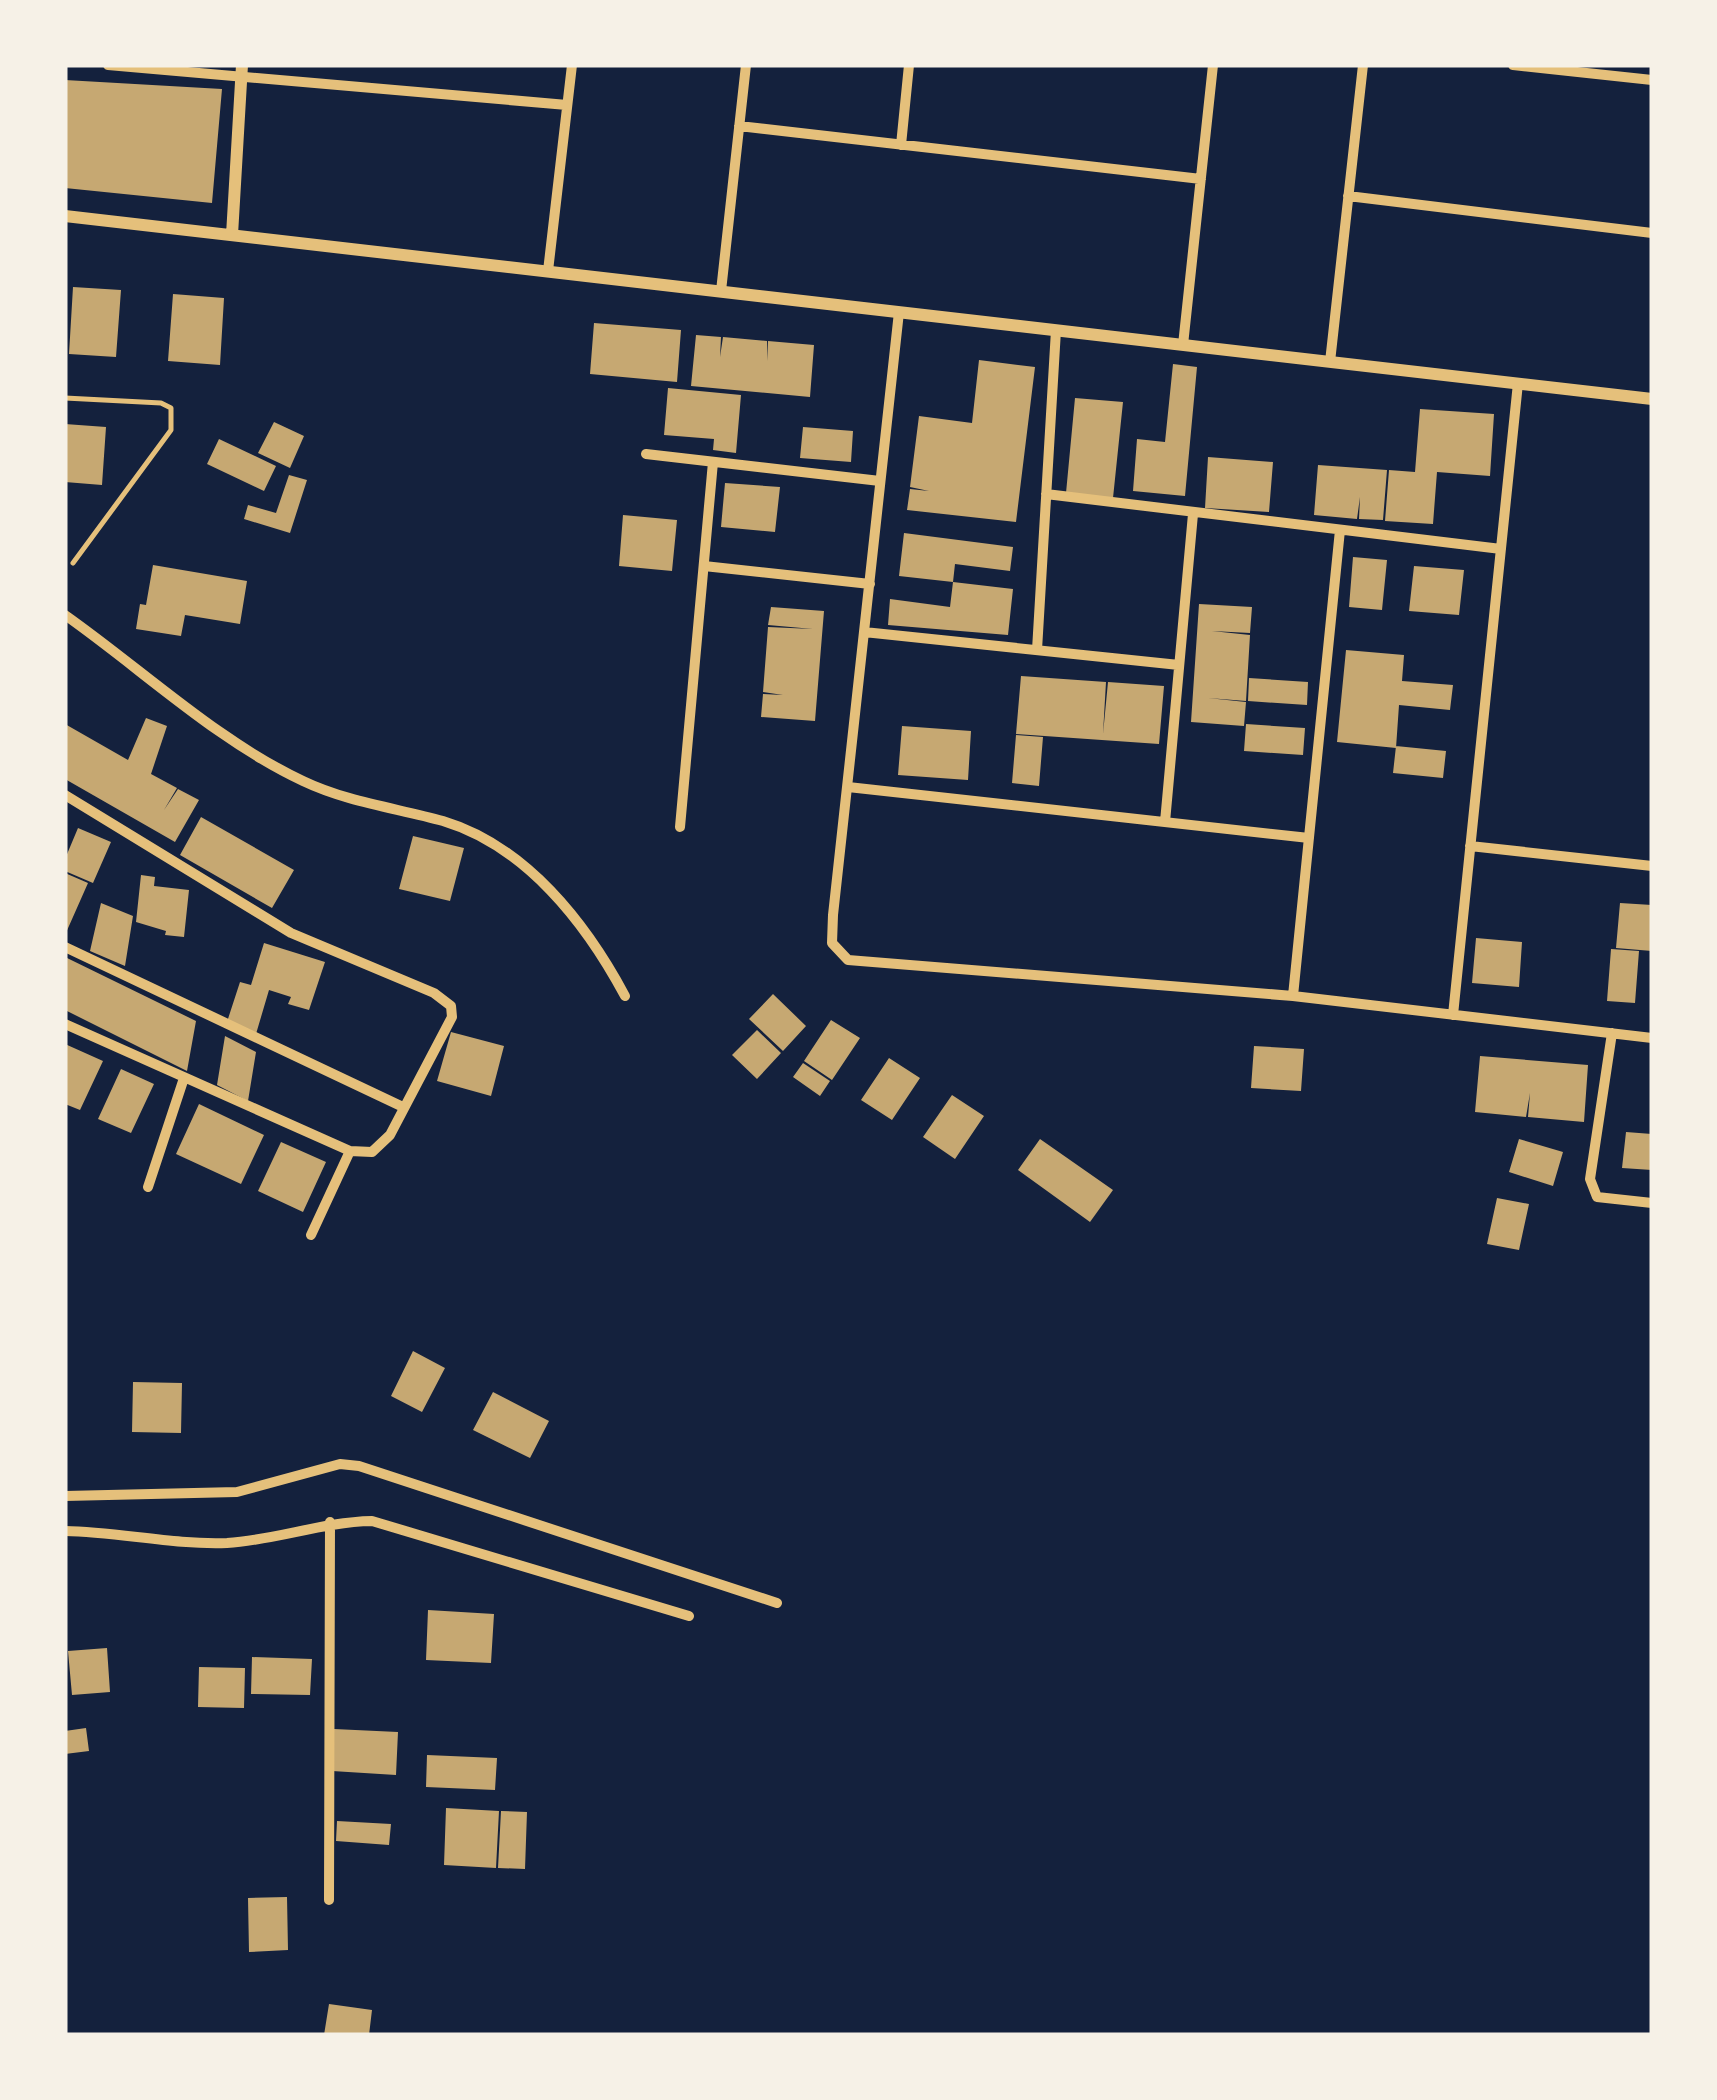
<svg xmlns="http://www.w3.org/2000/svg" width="1717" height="2100" viewBox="0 0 1717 2100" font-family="Cabin,sans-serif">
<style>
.building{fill:#c6a872}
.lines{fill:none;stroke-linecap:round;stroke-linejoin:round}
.service{stroke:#e5c07b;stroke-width:5}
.minor{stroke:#e5c07b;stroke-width:10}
.tertiary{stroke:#e5c07b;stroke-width:12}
</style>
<rect width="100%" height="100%" fill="#14213d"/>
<path class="building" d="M65,80L222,89L212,203L65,188Z
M73,287L121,290L116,357L69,354Z
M173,294L224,298L220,365L168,361Z
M594,323L681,330L677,382L590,374Z
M696,335L721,337L720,357L723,337L767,341V361L768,341L814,345L810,397L691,386Z
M979,360L1035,367L1016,522L907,510L910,489L929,491L910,487L919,416L972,423Z
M1173,364L1197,367L1185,496L1133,491L1137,439L1165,442Z
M668,388L741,395L736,453L713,450L714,439L664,435Z
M1075,398L1123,402L1113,498L1066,493Z
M1420,409L1494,414L1490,476L1437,472L1433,524L1385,521L1389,470L1415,472Z
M274,422L304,436L290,468L258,453Z
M65,424L106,427L102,485L65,482Z
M803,427L853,431L851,462L800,458Z
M219,439L276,466L264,491L207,464Z
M1208,457L1273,462L1269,512L1205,508Z
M1318,465L1387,470L1383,520L1359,519L1360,497L1357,519L1314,515Z
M289,475L307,480L290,533L244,519L248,505L276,513Z
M725,483L780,487L775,532L721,527Z
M623,515L677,520L672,571L619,566Z
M904,533L1013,547L1010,571L955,564L953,582L899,576Z
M1353,557L1387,560L1382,610L1349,607Z
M153,565L247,581L240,624L185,615L181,636L136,629L140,604L146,605Z
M1414,566L1464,570L1459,615L1409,611Z
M953,582L1013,589L1008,635L888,625L890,599L950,607Z
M1199,604L1252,607L1250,633L1212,631L1250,635L1246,701L1208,698L1246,702L1244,726L1191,722Z
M771,607L824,611L815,721L761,717L763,694L783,695L763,692L768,627L813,629L768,625Z
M1346,650L1404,655L1402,681L1453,685L1450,710L1399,705L1396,748L1337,742Z
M1021,676L1106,682L1103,734L1108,682L1164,686L1159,744L1016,734Z
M1249,678L1308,682L1307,705L1248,701Z
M146,718L167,726L151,774L177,788L164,810L178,789L199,800L175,842L65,779V724L128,760Z
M1246,724L1305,728L1303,755L1244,751Z
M902,726L971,731L968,780L898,775Z
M1016,735L1043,737L1039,786L1012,783Z
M1396,746L1446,751L1443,778L1393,773Z
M201,817L294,870L272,908L180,855Z
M78,828L111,842L93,883L65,871V859Z
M413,836L464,848L450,901L399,889Z
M65,873L88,883L65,935Z
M141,875L155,877L154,886L189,890L184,937L165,935L166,931L136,922Z
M101,903L133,916L125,966L90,951Z
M1620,903L1652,905V951L1616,948Z
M1476,938L1522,942L1519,987L1472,983Z
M264,943L325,962L309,1010L288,1004L291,997L269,990L256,1034L226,1025L240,982L251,985Z
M1611,949L1639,951L1635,1003L1607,1001Z
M65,957L196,1021L187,1071L65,1010Z
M773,994L806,1026L783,1051L749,1019Z
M831,1020L860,1038L832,1080L804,1061Z
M757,1030L781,1053L757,1079L732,1055Z
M451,1032L504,1046L491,1096L437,1081Z
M225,1036L256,1052L248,1101L217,1085Z
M65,1044L103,1061L80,1110L65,1104Z
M1254,1046L1304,1049L1301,1091L1251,1088Z
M1480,1056L1588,1065L1584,1122L1528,1117L1530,1093L1526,1117L1475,1112Z
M889,1058L920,1078L892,1120L861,1100Z
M803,1063L830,1081L820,1096L793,1077Z
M121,1069L154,1084L131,1133L98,1119Z
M952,1095L984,1116L955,1159L923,1137Z
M199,1104L264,1135L241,1184L176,1154Z
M1626,1132L1652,1134V1170L1622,1168Z
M1040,1139L1113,1190L1090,1222L1018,1170Z
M1519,1139L1563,1152L1553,1186L1509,1172Z
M281,1142L326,1162L303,1212L258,1191Z
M1497,1198L1529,1204L1519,1250L1487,1244Z
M413,1351L445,1368L422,1412L391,1396Z
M133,1382L182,1383L181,1433L132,1432Z
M493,1392L549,1421L530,1458L473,1430Z
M428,1610L494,1614L491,1663L426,1660Z
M107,1648L110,1692L72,1695L68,1651Z
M252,1657L312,1659L310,1695L251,1694Z
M199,1667L245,1668L244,1708L198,1707Z
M86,1728L89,1751L65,1754V1731Z
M334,1729L398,1732L396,1775L332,1771Z
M427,1755L497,1758L495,1790L426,1787Z
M446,1808L499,1811L496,1868L444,1865Z
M501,1811L527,1812L525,1869L498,1868Z
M337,1821L391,1824L389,1845L336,1841Z
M287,1897L288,1950L249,1952L248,1898Z
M329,2004L372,2010L369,2035H324Z"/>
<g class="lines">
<path class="service" d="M65,398L161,403L171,408V430L73,563"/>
<path class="minor" d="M108,65L567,105
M1513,65L1652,80
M739,126L1201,179
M901,145L909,65
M1348,196L1652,233
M548,271L572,65
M721,291L746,65
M899,312L833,915L832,943L848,960L1293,996L1652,1038
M1183,345L1213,65
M1330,362L1363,65
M646,454L880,481
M1046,494L1501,549
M704,566L870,584
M65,615C143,670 216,740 303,781C347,802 396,808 443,821C526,846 586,923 625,996
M864,632L1179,665
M1037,650L1056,330
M848,787L1309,838
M65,795L291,933L434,993L451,1006L452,1017L390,1135L372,1152L350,1151L65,1024
M1165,822L1193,514
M680,827L713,462
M1470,846L1652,866
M65,947L403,1107
M1293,996L1340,530
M1453,1015L1518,383
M1612,1033L1590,1179L1597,1197L1652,1203
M148,1187L184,1078
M311,1235L350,1151
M65,1496L237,1492L340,1464L359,1466L777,1603
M65,1531C119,1532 173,1545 227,1543C277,1540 322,1522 372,1521L689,1616
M329,1900L330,1522"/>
<path class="tertiary" d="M65,216L1652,399
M232,235L242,65"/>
</g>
<rect width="1717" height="2100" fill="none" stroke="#f6f1e7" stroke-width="135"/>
</svg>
